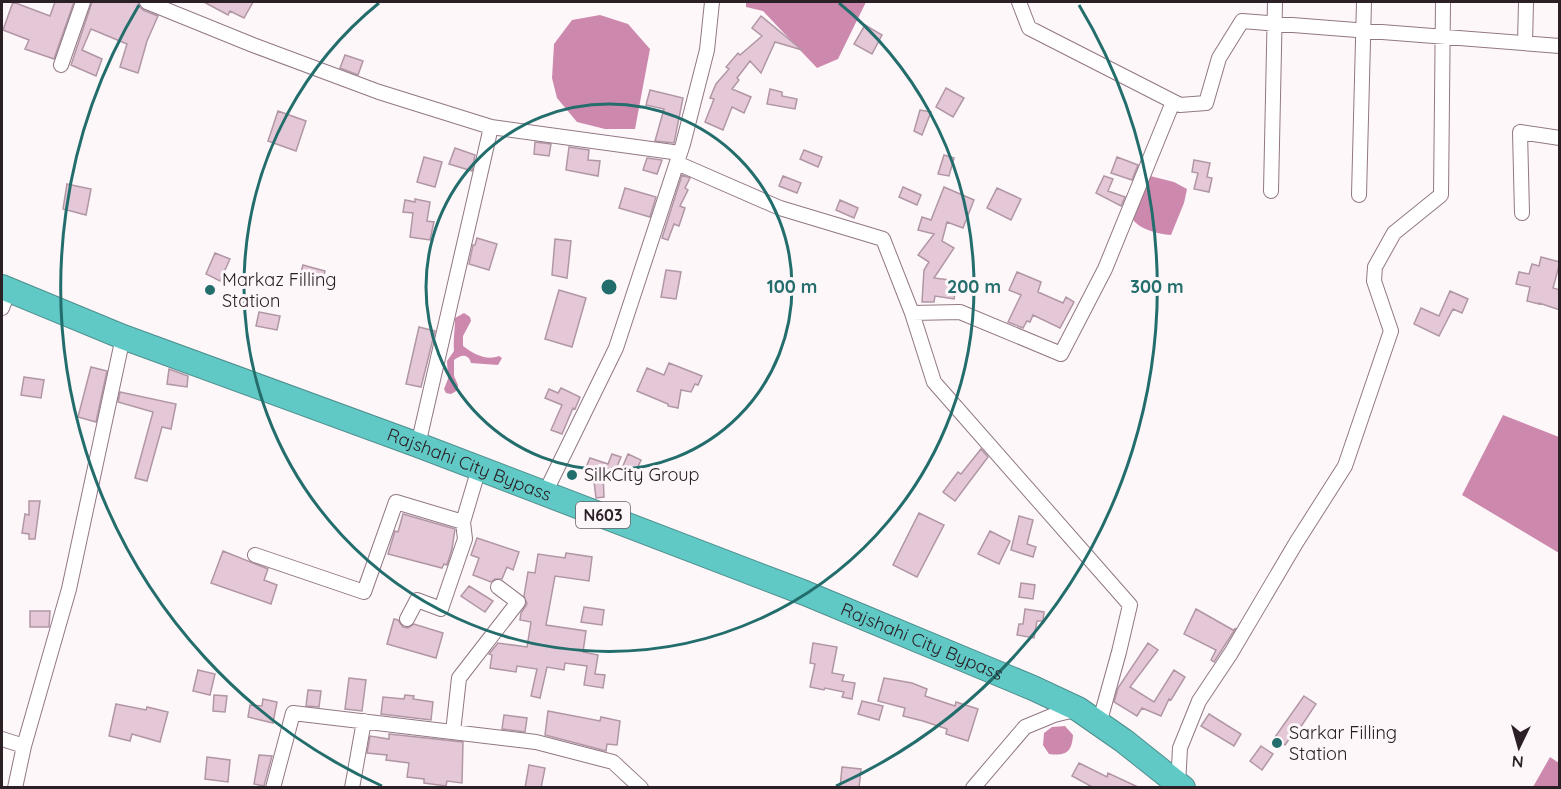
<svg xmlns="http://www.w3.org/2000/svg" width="1561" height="789" viewBox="0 0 1561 789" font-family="Quicksand,sans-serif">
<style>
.water{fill:#cd89ad}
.building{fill:#e5c8d7;stroke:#b196a4;stroke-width:1.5}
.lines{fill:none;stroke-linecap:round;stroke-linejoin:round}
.street-casing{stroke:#927785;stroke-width:16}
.highway-casing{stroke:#4e8e8d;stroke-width:26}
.street{stroke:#fff;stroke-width:14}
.highway{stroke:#61c9c5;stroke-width:24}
.ring{fill:none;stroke:#236e6c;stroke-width:3}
.poi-dot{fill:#236e6c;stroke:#fdf7fa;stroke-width:2}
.labels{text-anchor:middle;stroke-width:6;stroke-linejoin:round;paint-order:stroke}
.shield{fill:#fdf7fa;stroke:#6a6066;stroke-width:1.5}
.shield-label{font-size:16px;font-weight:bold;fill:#2b2026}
.poi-label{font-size:18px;fill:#2b2026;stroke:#fdf7fa;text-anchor:start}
.street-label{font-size:18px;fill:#2b2026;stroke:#fdf7fa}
.centre{fill:#236e6c;stroke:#fdf7fa;stroke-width:3}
.ring-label{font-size:18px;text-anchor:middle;font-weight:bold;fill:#236e6c;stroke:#fdf7fa;stroke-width:6;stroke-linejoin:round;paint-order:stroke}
</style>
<rect width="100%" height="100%" fill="#fdf7fa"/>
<path class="water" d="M746,2H866L838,59L817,68L763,11L746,7Z
M600,15L628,24L650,49L635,129H605L577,122L557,98L552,78L554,44L572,20Z
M1150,176L1174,182L1187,189L1184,203L1171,235C1158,234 1136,229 1131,216Z
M464,313L470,317L471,321L463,336V346C474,354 486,361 499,356L502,358L498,365L471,363C468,353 461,355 454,360V376L458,385V390L451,394L446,393L444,389L448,379L447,361L454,351C453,340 455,330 455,318Z
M1503,415L1559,437V553L1462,495Z
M1065,726L1073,735C1072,753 1065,756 1049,754L1043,745L1044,733L1052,727Z
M1550,757L1559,763V787H1533Z"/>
<path class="building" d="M13,2L50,16L55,2H74L54,59L25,49L29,40L3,30Z
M92,2H138L140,7L143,10L158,16L147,41L138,73L120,67L127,44L91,29L82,50L102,59L96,76L71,65Z
M204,2H253L244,18L230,11L228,15Z
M761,16L802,50L775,42L761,73L750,61L737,78L739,80L732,89L751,97L744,113L732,107L723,130L705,122L714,99L710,98L716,84L729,69L726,67L738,53L740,55L762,36L752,28Z
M865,25L882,35L872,54L854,44Z
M345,55L363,61L358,75L340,68Z
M946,88L964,98L953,117L936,107Z
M770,89L782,92V96L797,99L795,109L767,104Z
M650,90L683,98L674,143L655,141L664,109L646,105Z
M920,110L931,112L922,135L914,131Z
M278,111L306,121L296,151L268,141Z
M535,142L551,144L549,156L534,154Z
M569,147L589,150L588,160L600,161L598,176L566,170Z
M455,148L475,155L472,171L449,164Z
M804,150L822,157L818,167L800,159Z
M944,155L954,158L949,176L938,174Z
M424,157L442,162L435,187L417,182Z
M1117,157L1138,165L1132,180L1111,173Z
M647,158L662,160L657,174L643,170Z
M1194,160L1210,163L1207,177L1212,178L1209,192L1194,189L1198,173L1192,172Z
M682,175L690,178L685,188L688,190L680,206L685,208L679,226L674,224L668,240L662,238Z
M783,176L801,183L797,193L779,186Z
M1104,176L1113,179L1108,191L1125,197L1121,206L1096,193Z
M67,184L91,189L86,215L63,209Z
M903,187L921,195L917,205L899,197Z
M944,187L974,200L963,228L947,222L942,241L954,248L934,278L957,281L954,299L935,296L934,302H922L924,270L929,262L918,255L934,234L918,230L922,217L931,220Z
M625,188L656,197L650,217L619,208Z
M997,188L1021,199L1011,220L987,208Z
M415,199L430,202L427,221L434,222L430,240L410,237L413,213L403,212L405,200L415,202Z
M840,200L858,208L854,218L836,210Z
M477,238L497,244L489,270L469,264L473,245H475Z
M555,239L571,241L567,278L552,275Z
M215,253L230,259L220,281L206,274Z
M1541,257L1560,262L1553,288L1560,290V310L1539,303V304L1527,301L1530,287L1516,284L1519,272L1529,274L1532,264L1539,266Z
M303,265L325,271L321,286L299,279Z
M666,270L681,272L676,299L661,297Z
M1017,272L1041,282L1038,292L1063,303L1066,297L1074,302L1060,328L1033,315L1030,322L1027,321L1023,328L1008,322L1021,295L1009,290Z
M559,290L586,298L572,347L545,339Z
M1450,291L1468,299L1462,313L1453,309L1439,336L1414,324L1421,308L1439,316Z
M259,312L280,316L277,330L256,326Z
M419,327L435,331L421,387L406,384Z
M669,363L702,376L698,385L695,384L691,392L681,390L678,408L668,406V404L637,391L647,368L664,375Z
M91,367L107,371L96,422L78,417Z
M169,369L188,376L187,387L167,384Z
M24,377L44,380L41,398L21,395Z
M561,388L580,397L575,409L573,408L562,434L551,430L562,405L545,398L549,389L558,393Z
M120,392L176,404L171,429L162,427L147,481L135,478L153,412L118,402Z
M981,449L988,457L955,501L943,492L958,472L961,474Z
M612,454L621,457L613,476L603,472L604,497L596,498L593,473L588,471L589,466L587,465L590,458L608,464Z
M628,454L641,460L635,473L622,468Z
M29,501H40L35,539H29V534L22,533L25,514L29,515Z
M919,513L944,525L917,577L893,565Z
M403,514L455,529L452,549L447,565L444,564L442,568L388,554L395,531L398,532Z
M1019,516L1033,520L1027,544L1036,547L1033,557L1011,550Z
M990,531L1010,541L999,564L978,554Z
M477,538L519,552L513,570L507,567L502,579H495L491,582L473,575L479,558L471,555Z
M223,551L268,569L264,580L277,585L271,604L211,583Z
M566,553L592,557L589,581L555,576L546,625L586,631L583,652L598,655L595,674L605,675L603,688L584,685L587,666L565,663L564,670L547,667L540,698L531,696L537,669L517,666L516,672L490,668L492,655L489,654L498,643L527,647L531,622L520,620L521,613L527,604L524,596L528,572L535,573L538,554L565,558Z
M1021,583L1035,585L1033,599L1019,597Z
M469,586L493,601L485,612L461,596Z
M584,607L604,610L602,625L581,622Z
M1025,609L1044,612L1043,621H1037L1034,638L1017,635L1019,624H1023Z
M1196,609L1233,630L1236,628L1214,662L1211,660L1216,650L1184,634Z
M30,611H50L49,627H30Z
M394,619L398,620L403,627L408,628L414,624L443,633L436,658L387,644Z
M813,643L837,647L832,673L844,675L842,681L855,683L852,699L842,697L844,692L825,688L824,690L810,687L815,664L810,663Z
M1148,643L1158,650L1130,687L1154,702L1174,670L1185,677L1171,700L1169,699L1161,716L1142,708L1137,716L1114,702L1118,688Z
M198,670L215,674L210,695L193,691Z
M349,678L366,680L362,711L345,709Z
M884,678L912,683L927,689L925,696L955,706L956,702L978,709L968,741L946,734L947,729L923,721L903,716L905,708L878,701Z
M308,690L321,691L319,707L306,706Z
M214,695L227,696L225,712L213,711Z
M405,695L414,696L413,699L433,702L431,720L381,714L383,697L404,699Z
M1304,696L1316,704L1292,740L1290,738L1285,745L1275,737Z
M263,699L277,702L273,723L248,717L250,705L262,706Z
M862,701L883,706L879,720L858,714Z
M116,704L146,710L147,707L168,712L160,742L132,734L130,741L109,736Z
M548,711L600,721L601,717L620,721L617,745L607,744L606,751L545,735Z
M1209,714L1241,734L1234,746L1201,726Z
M504,715L527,718L525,732L502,729Z
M389,734L463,742L462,783L447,781L446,786L424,783V779L407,777L409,763L386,760L387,755L367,753L370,736L389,739Z
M1261,746L1273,754L1262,770L1250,761Z
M259,755L272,756L264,786L254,784Z
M207,757L230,760L228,782L205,779Z
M1079,763L1107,777L1108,773L1140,788H1094L1072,776Z
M529,765L545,768L541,788H525Z
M842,767L861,769L859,788H840Z"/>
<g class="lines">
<defs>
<path id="street" d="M147,2L253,45L379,92L491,127L680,153
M1019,2L1029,28L1180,105L1206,103L1219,58L1242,21L1560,46
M1525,43L1526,2
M61,65L83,2
M677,163L780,208L883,239L912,313L960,312L1061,354L1105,269L1173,102
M1271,191L1275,2
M1359,195L1364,2
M1522,213L1520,132L1560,138
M2,308L9,290
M912,313L934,382L1130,605L1119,652L1099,724
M418,445L491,127
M545,493L616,348L683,144L707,50L712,2
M255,555L364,592L396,502L463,522L479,468
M407,619L417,600L441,609L465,539L463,522
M453,732L459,678L518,602L498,587
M2,739L24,746
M1178,785L1180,748L1199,701L1231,653L1296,543L1345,466L1391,331L1374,281L1375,267L1394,233L1441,195L1443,2
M15,788L24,746L69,589L123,337
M273,788L293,713L536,742L613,762L641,788
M352,788L364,721
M973,788L1025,727L1054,715L1075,710"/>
<g id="highway">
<path id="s1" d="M2,287L123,337L418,445L805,593L1033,688L1078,709L1124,741L1183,788"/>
</g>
</defs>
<use href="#street" class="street-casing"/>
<use href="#highway" class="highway-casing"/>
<use href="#street" class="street"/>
<use href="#highway" class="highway"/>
</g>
<g class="ring">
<circle cx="609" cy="287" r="183"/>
<path d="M839 3A365 365 0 1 1 379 3"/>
<path d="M382 786A548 548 0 0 1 139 5M1079 5A548 548 0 0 1 836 786"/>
</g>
<g class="poi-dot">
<circle cx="210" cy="290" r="6"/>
<circle cx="572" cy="475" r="6"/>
<circle cx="1277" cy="743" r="6"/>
</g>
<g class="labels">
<rect class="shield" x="576" y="502" width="54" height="26" rx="4.5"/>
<g class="shield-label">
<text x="603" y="521">N603</text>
</g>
<g class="poi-label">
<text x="222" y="286">Markaz Filling<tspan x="222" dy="21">Station</tspan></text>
<text x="584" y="481">SilkCity Group</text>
<text x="1289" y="739">Sarkar Filling<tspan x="1289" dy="21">Station</tspan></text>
</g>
<g class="street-label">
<text dy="6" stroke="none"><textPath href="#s1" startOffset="500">Rajshahi City Bypass</textPath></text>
<text dy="6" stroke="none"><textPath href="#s1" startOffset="986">Rajshahi City Bypass</textPath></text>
</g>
</g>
<circle cx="609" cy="287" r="9" class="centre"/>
<g class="ring-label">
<text x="792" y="293">100 m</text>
<text x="974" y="293">200 m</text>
<text x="1157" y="293">300 m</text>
</g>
<rect width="1561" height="789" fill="none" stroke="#2b2026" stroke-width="6"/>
<g transform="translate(1519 747) rotate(185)" stroke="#fdf7fa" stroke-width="4.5" paint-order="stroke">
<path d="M0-4.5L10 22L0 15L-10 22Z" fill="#2b2026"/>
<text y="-9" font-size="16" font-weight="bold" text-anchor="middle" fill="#2b2026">N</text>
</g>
</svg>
